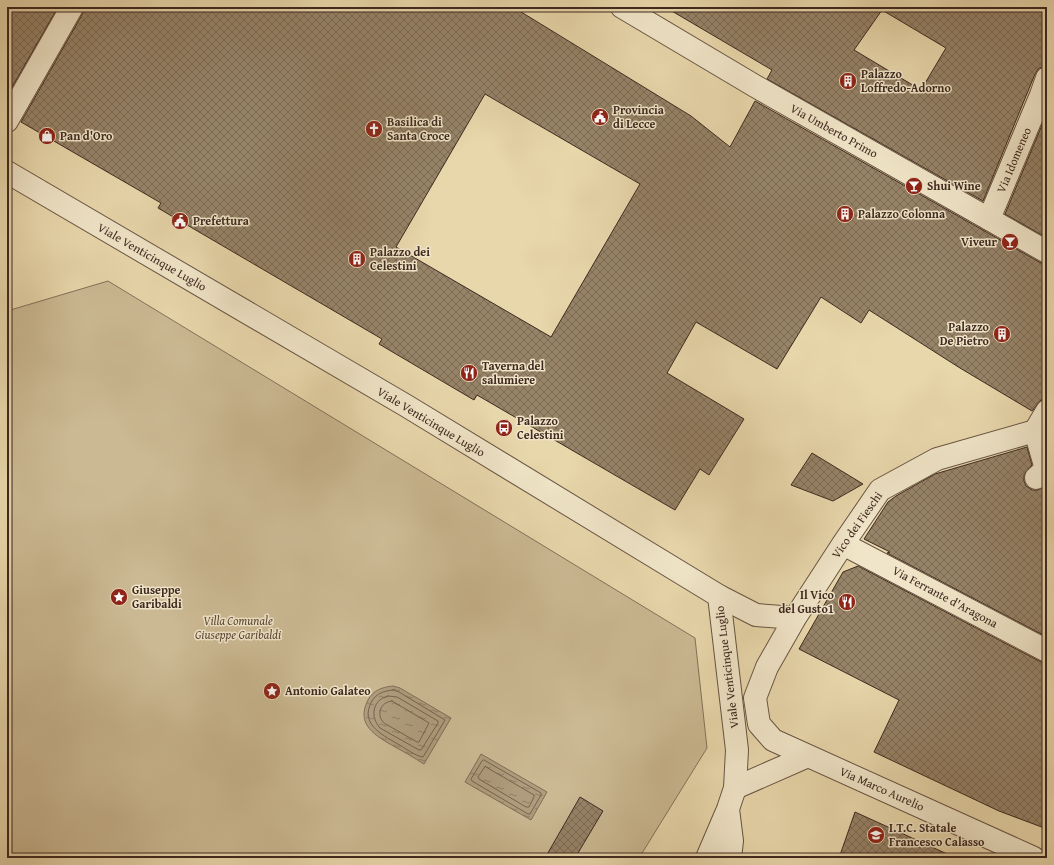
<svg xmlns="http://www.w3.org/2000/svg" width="1054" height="865" viewBox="0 0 1054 865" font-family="'Gentium Book Plus',serif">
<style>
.green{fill:#cbb993;stroke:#84715a}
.water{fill:url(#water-ripples);stroke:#816e57}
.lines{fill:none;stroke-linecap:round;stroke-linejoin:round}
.shore{stroke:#76624e;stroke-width:1}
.building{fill:url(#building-cross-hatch);stroke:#3e2920;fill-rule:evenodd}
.pedestrian-casing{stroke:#685443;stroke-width:24}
.minor-casing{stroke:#685443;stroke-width:24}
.tertiary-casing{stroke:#685443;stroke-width:24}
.pedestrian{stroke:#f0e5c8;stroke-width:22}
.minor{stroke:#f0e5c8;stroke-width:22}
.tertiary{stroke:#f0e5c8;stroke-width:22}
.labels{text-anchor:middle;stroke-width:3;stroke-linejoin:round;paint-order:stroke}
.poi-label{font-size:12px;font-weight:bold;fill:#3e2920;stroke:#f0e5c8;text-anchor:start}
.street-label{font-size:12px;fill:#3e2920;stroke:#f0e5c8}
.park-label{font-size:12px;font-style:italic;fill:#5a4637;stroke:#f0e5c8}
</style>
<defs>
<pattern id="water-ripples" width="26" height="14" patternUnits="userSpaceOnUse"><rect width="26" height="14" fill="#ae9c7c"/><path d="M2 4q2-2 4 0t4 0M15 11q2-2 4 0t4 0" fill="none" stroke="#8f7f65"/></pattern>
<pattern id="building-cross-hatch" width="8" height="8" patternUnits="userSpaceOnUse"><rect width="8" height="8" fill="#968368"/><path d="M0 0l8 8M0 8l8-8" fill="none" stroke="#7c6b55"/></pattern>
</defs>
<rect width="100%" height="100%" fill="#e8d7ab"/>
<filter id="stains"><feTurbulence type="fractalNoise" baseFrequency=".005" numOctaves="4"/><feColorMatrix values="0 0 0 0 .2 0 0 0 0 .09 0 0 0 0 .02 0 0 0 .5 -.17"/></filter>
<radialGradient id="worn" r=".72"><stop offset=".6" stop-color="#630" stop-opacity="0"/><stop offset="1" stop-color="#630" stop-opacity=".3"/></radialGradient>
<path class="green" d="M108,281L695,638L707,748L639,858H7V311Z"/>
<path class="water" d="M393,686L400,688L451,718L424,764C414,758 405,752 395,747C376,736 355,725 368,700C373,690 383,687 393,686Z
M481,754L547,792L531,820L465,782Z"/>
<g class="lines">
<path class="shore" d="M393,690L399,692L445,720L423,757C416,756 408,750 401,746C385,736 358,725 372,701C377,693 384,691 393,690Z
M388,696L397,697L438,721V723L421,750H419L380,728C370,717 372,700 388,696Z
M392,701L429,723L419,742H417L384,723C376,715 380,702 392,701Z
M484,760L541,793V795L530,814H528L472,781L471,779L482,761Z
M486,767L534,795V797L529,807H526L479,779L478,777L484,768Z"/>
</g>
<path class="building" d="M7,7H58L7,96Z
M84,7H513L691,116L730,147L755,101L1041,263L1047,264V399L1041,400L1032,411L960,368L869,310L861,323L821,297L777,369L696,322L667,373L744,419L709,475L700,469L675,510L477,395L474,400L379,344L382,339L158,208L161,203L21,122L83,13ZM485,94L640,184L551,337L396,247Z
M665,7H1047V66L1039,68L1035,74L983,201L767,79L772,70ZM882,10L946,48L921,90L854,50Z
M1047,113V238L1005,214Z
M1027,447L1032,465L1024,475V481L1026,486L1032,490H1038L1047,485V637L887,553L890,552L864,539L888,502L896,496L935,474Z
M812,453L863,484L833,501L791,485Z
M858,566L1041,662L1047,663V829L999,811L874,752L899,700L799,649L843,572Z
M580,797L603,811L575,858H545Z
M855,812L956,858H839Z"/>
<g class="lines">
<defs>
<path id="pedestrian" d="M622,7L755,86L989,219
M7,121L72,7"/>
<path id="minor" d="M1047,78L1041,95L989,219L1047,252
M1035,431L1046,469L1036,478
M843,544L1047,651
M719,596L756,615L795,618
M735,788L808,756
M1034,858L773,740L759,724L755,698L767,667L795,618L843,544L880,490L937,459L1035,431L1047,411"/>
<path id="tertiary" d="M7,172L405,405L719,596L737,750L735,788L728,809L707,858
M728,809L732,841L730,858"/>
</defs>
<use href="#pedestrian" class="pedestrian-casing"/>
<use href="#minor" class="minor-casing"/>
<use href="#tertiary" class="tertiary-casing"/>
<use href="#pedestrian" class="pedestrian"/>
<use href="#minor" class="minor"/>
<use href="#tertiary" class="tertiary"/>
</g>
<defs>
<symbol id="building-disc" viewBox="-11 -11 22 22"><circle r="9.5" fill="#8f2418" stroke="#f0e5c8"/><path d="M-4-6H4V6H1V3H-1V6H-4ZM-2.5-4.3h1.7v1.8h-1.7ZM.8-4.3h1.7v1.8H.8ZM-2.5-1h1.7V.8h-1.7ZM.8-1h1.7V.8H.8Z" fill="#fff"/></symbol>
<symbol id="civic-disc" viewBox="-11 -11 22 22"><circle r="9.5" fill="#8f2418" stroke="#f0e5c8"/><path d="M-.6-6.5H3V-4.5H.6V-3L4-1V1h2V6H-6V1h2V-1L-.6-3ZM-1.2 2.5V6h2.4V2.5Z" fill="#fff"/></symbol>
<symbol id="church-disc" viewBox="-11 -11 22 22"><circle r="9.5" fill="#8f2418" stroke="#f0e5c8"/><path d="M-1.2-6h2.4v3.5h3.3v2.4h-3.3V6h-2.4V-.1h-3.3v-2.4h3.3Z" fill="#fff"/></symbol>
<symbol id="shop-disc" viewBox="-11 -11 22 22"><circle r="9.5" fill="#8f2418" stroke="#f0e5c8"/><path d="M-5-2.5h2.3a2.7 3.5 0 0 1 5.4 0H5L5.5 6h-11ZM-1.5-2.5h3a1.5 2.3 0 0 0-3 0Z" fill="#fff"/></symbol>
<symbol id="bar-disc" viewBox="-11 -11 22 22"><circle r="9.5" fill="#8f2418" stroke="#f0e5c8"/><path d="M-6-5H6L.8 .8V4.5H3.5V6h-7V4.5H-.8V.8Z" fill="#fff"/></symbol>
<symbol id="restaurant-disc" viewBox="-11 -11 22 22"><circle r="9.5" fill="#8f2418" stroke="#f0e5c8"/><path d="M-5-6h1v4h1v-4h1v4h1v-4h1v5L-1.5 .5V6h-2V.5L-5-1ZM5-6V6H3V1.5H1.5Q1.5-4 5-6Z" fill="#fff"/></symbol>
<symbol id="bus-disc" viewBox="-11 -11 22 22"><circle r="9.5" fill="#8f2418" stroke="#f0e5c8"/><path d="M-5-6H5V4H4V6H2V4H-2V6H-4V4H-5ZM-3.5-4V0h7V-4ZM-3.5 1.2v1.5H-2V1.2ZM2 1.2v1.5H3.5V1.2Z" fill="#fff"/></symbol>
<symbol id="sight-disc" viewBox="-11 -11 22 22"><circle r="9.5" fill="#8f2418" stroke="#f0e5c8"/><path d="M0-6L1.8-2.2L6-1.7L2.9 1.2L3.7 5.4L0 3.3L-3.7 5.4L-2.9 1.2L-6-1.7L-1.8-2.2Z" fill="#fff"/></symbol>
<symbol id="school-disc" viewBox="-11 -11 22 22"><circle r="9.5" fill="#8f2418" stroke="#f0e5c8"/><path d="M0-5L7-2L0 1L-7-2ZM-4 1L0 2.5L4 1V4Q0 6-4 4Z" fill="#fff"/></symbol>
</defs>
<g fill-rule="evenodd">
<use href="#building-disc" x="838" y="71" width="20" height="20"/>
<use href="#civic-disc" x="590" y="107" width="20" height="20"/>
<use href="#church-disc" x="364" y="119" width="20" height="20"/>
<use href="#shop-disc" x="37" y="126" width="20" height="20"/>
<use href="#bar-disc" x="904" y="176" width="20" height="20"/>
<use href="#building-disc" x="835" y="204" width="20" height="20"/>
<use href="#civic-disc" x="170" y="211" width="20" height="20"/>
<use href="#bar-disc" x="1000" y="232" width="20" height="20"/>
<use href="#building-disc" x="347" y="249" width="20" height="20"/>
<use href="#building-disc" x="992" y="324" width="20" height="20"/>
<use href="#restaurant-disc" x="459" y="363" width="20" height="20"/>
<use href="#bus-disc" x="494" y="418" width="20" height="20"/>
<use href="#sight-disc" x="109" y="587" width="20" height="20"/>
<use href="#restaurant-disc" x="837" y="592" width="20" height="20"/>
<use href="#sight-disc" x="262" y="681" width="20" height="20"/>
<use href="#school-disc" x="866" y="825" width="20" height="20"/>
</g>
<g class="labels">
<g class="poi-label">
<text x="861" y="78">Palazzo<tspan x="861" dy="14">Loffredo-Adorno</tspan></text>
<text x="613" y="114">Provincia<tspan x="613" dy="14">di Lecce</tspan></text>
<text x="387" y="126">Basilica di<tspan x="387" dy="14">Santa Croce</tspan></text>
<text x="60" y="140">Pan d'Oro</text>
<text x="927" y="190">Shui Wine</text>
<text x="858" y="218">Palazzo Colonna</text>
<text x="193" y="225">Prefettura</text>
<text x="997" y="246" text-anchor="end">Viveur</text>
<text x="370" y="256">Palazzo dei<tspan x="370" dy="14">Celestini</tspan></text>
<text x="989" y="331" text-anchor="end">Palazzo<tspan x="989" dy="14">De Pietro</tspan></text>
<text x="482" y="370">Taverna del<tspan x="482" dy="14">salumiere</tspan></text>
<text x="517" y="425">Palazzo<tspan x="517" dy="14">Celestini</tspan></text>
<text x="132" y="594">Giuseppe<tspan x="132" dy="14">Garibaldi</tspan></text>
<text x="834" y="599" text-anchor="end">Il Vico<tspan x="834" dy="14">del Gusto1</tspan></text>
<text x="285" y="695">Antonio Galateo</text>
<text x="889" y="832">I.T.C. Statale<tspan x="889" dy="14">Francesco Calasso</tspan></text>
</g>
<g class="street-label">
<text transform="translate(834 131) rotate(29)" y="4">Via Umberto Primo</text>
<text transform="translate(1014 160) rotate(-67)" y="4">Via Idomeneo</text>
<text transform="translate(152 257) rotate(30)" y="4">Viale Venticinque Luglio</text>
<text transform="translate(431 422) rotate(31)" y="4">Viale Venticinque Luglio</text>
<text transform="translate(857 525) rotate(-55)" y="4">Vico dei Fieschi</text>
<text transform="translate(945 597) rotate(28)" y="4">Via Ferrante d'Aragona</text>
<text transform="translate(727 667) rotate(-97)" y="4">Viale Venticinque Luglio</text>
<text transform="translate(882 789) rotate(24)" y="4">Via Marco Aurelio</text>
</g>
<g class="park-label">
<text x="238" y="625">Villa Comunale<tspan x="238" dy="14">Giuseppe Garibaldi</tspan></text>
</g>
</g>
<rect width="1054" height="865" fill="none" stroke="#e8d7ab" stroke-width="24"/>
<rect x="8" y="8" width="1038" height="849" fill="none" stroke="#3e2920" stroke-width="2"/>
<rect x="12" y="12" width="1030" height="841" fill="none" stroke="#3e2920"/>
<rect width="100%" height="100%" filter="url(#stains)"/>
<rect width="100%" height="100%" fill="url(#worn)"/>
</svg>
